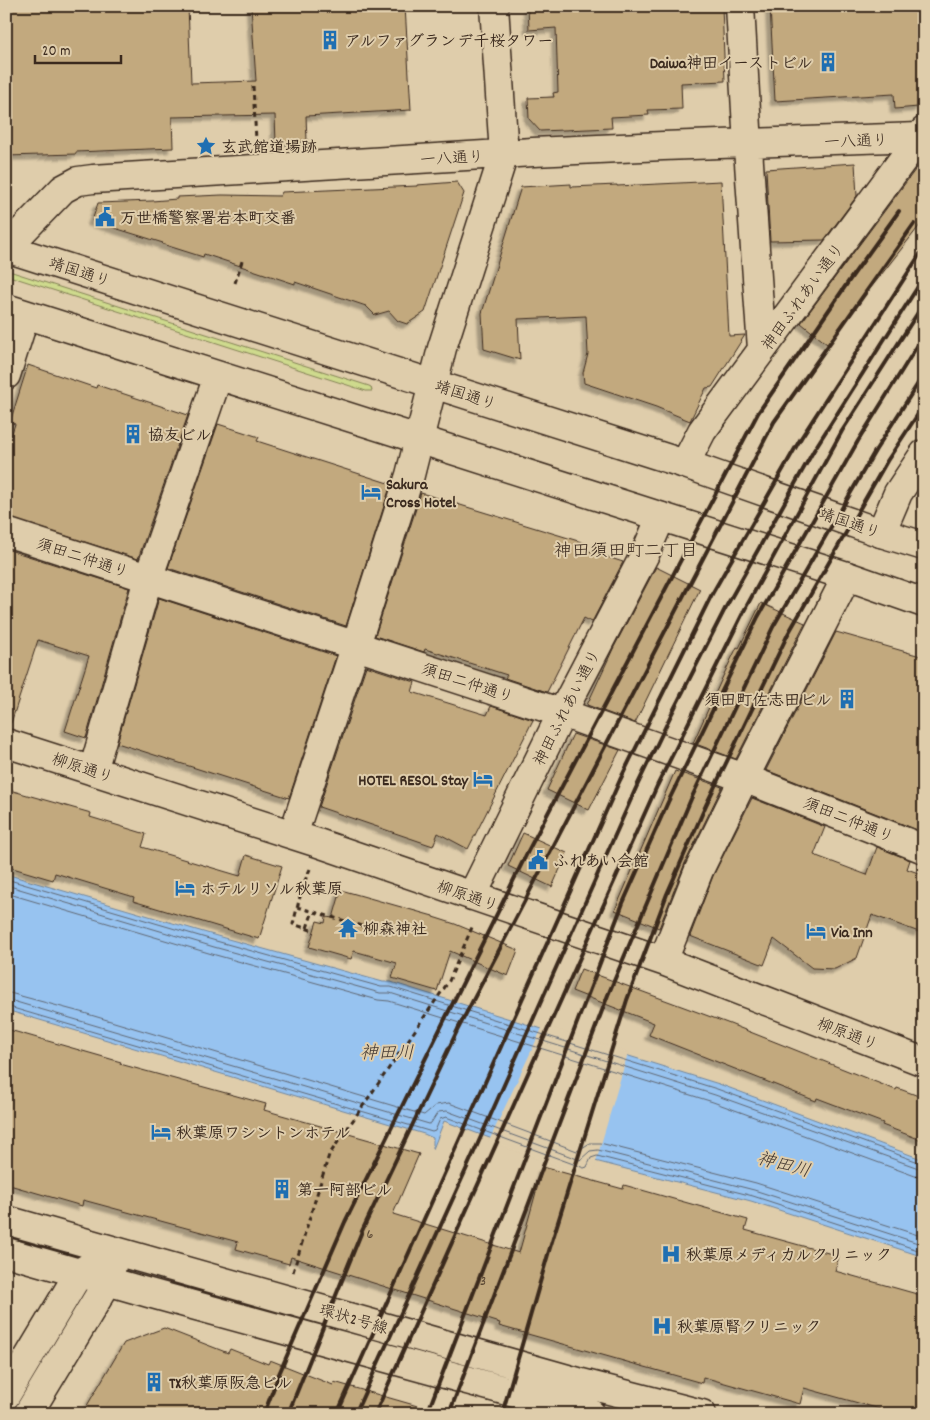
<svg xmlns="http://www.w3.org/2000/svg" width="930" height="1420" viewBox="0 0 930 1420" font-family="Dekko,'Klee One',sans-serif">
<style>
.green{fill:#ceda8d;stroke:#848256}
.water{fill:#97c3f0;stroke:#72869c}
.pier{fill:#dfcdab}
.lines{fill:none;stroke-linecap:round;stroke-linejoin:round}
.shore{stroke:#606772;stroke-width:1}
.building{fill:#c2a97e;stroke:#3b2a1e;filter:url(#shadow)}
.minor-casing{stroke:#3b2a1e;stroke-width:31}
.major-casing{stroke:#3b2a1e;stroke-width:31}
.path{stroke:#3b2a1e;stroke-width:3;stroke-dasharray:5 4;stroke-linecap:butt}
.minor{stroke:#dfcdab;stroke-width:28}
.major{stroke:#dfcdab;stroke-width:28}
.rail{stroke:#3b2a1e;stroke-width:4}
.labels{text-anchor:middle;stroke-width:4;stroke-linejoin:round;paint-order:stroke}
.number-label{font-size:14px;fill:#5d4a36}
.poi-label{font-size:16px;font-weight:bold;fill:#3b2a1e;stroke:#dfcdab;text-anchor:start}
.street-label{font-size:16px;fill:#3b2a1e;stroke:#dfcdab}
.neighbourhood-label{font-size:18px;fill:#3b2a1e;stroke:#dfcdab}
.water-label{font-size:18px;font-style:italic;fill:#443933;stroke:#dfcdab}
</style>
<defs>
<filter id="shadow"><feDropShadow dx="-4.5" dy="4.5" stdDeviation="1" flood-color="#0004"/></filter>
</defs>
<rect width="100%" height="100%" fill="#dfcdab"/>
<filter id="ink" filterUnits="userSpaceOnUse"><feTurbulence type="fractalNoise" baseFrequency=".02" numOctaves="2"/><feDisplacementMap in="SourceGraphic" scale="10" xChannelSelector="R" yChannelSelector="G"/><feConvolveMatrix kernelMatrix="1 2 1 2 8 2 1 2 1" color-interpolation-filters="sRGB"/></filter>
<g filter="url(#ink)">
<path class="green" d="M6,270L369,386L371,387L372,391H366L6,275Z"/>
<path class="water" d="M6,874L217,936L383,982H391L719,1084L924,1160V1257L751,1201L595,1161L589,1175L444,1121L433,1149V1138L424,1134L6,1010Z"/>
<path class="pier" d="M543,1026L628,1053L594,1168L590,1177L489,1141Z"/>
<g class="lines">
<path class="shore" d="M6,879L216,941L381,987H391L717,1089L924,1164
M6,885L214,947L380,993H390L715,1095L924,1170
M6,893L212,954L378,1000L389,1001L713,1102L915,1176L924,1178
M6,992L84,1013L424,1115L436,1105L449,1103L577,1151L590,1143H600L756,1183L924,1237
M6,999L429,1124L431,1123L438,1112L447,1111L580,1160L590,1151L598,1150L754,1190L924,1245
M6,1006L432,1132L435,1131L440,1119L446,1117L584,1168L587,1167L591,1158L597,1156L753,1196L924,1252"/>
</g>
<path class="building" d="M6,6H188L191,83L256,81L251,6H405L411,110L306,116L307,141L276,143L275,115L172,117L173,148L76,152V154L6,156Z
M528,6H722L725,81L681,83L682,109L648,110L649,115L611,117L612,128L540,131L529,119L528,98L554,97L553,93L558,92L556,28L529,30Z
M770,6H924V101L918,107L895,109L894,94L775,101Z
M924,158V220L827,344L801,323Z
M855,163L857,196L824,240L770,241L766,169Z
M721,181L729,336L745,335L712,387L706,388L690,421L656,407L584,383L583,373L588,354L586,316L518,319L520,360L484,349L482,313L521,187L571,184V187L617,185V186Z
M457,182L464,193L425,312L407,324L398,321L389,311L375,315L366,306L295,282V284L204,254L203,257L162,244L163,243L92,221L98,203L152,201L177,199V197L222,195L280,196L282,192L417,186V185Z
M28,365L96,388L97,385L188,415L138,559L6,517V451L15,424L10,422Z
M218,424L259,437L257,441L391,484L346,626L168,568Z
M421,493L588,544L586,550L623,562L592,622L584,618L547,692L505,678L507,675L425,649L424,652L375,636Z
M6,549L129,588L86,738L65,731L89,656L38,640L11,723H6Z
M656,567L700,589L635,723L587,705L613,649Z
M159,598L336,656L289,798L117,743Z
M761,603L805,623L736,759L693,743L724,674L737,647L739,648Z
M836,632L924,657V818L920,831L766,770Z
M366,666L415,682L412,692L487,715L491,706L533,720L468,849L438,833L433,846L319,807Z
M573,734L620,750L589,810L547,790Z
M675,771L722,787L685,863L659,928L615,910Z
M6,789L91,813L90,817L146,834L142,847L240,876L246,855L282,866L259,939L133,901L134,897L55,873L53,880L6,866Z
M752,798L825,827L814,855L867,875L877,847L910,860L907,869L924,875V919L919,932L872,915L857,958L835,969L812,968L774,939L764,965L690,936L713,876Z
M523,833L567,853L552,887L508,866Z
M341,890L433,916V917L455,924L518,950L508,976L450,951L437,991L392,978L397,963L354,951L351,959L309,947L317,921L325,923L326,917L333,918Z
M581,969L730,1024L896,1090L897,1088L924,1098V1141L882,1125L883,1123L817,1098L816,1101L649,1035L654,1023L572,991Z
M6,1029L121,1062L120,1064L266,1104L264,1110L419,1154L393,1214L519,1253L543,1167L623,1189L624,1185L748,1220L745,1230L839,1256L835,1271L924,1296V1414H879L880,1409L804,1388L800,1404L703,1377L702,1383L499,1326L500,1323L291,1257L289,1264L236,1249L238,1242L83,1200L82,1206L6,1184Z
M164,1328L228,1353L230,1349L268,1364L270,1360L333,1385L334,1382L421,1407L420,1414H82L124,1343Z"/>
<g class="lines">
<defs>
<path id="minor" d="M740,6L749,163L762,349
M6,248L63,189L78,181L93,179L533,152L663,146L919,137L924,136
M6,375L25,315
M685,464L702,431L924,131
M6,532L562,713L744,778L924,849
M881,533L898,493L924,454
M6,743L318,843L663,961L924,1062
M93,771L148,579L218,376
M293,835L356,645L410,475L442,348L504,154L494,6
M472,896L562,713L645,554L661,517
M663,961L699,870L744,778L847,576
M6,1220L578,1382L702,1414
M6,1252L149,1293L591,1414
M6,1395L79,1273L94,1264
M28,1414L108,1281L112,1266"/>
<path id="major" d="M6,248L685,464L881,533L924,546
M6,308L418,439L847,576L924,603"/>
</defs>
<use href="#minor" class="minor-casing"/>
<use href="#major" class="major-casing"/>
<path class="path" d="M253,86L256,140
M235,283L243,258
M310,869L303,885L293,924L311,930
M297,907L387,933
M307,928L313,911
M293,1272L329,1155L449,981L473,925"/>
<use href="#minor" class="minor"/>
<use href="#major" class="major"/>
<path class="rail" d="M264,1414L279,1374L345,1222L443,1023L528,851L758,413L853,275L899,211
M288,1414L362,1231L458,1029L774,422L914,224
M337,1414L620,780L712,594L801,438L924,248
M355,1414L475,1150L636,788L670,717L727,605L814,450L924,277
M375,1414L657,786L745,609L842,431L924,303
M427,1414L623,903L668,802L758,617L858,441L924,335
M449,1414L608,995L691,799L773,627L875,451L924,374
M502,1414L549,1251L627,1000L667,894L706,805L788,634L887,461L924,405"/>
</g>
</g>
<defs>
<symbol id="building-bare" viewBox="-9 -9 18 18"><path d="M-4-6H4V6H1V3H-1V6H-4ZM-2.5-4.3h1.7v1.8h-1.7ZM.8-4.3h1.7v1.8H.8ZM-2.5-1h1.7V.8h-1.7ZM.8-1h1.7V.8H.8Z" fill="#1f6fb2" stroke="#dfcdab" stroke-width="2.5" paint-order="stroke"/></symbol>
<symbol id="sight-bare" viewBox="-9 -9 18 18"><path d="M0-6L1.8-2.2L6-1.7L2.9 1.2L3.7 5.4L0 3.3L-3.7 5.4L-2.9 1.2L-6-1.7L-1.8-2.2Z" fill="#1f6fb2" stroke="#dfcdab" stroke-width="2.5" paint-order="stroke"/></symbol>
<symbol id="civic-bare" viewBox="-9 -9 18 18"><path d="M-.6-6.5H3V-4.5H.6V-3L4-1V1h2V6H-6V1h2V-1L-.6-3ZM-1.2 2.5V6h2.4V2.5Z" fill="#1f6fb2" stroke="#dfcdab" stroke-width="2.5" paint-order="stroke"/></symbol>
<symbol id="hotel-bare" viewBox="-9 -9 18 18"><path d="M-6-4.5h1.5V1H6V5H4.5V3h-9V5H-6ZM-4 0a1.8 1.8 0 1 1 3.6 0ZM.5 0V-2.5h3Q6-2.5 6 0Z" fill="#1f6fb2" stroke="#dfcdab" stroke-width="2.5" paint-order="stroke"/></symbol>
<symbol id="temple-bare" viewBox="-9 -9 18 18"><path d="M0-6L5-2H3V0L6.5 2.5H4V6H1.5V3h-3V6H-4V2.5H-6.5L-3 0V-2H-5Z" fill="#1f6fb2" stroke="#dfcdab" stroke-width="2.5" paint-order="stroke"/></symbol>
<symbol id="hospital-bare" viewBox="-9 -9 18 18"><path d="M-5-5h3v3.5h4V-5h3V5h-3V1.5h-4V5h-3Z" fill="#1f6fb2" stroke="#dfcdab" stroke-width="2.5" paint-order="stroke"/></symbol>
</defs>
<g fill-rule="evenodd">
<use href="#building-bare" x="316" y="26" width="28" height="28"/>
<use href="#building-bare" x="814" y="48" width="28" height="28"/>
<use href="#sight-bare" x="192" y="132" width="28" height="28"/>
<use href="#civic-bare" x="91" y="203" width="28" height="28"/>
<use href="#building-bare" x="119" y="420" width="28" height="28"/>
<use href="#hotel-bare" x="357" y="478" width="28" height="28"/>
<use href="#building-bare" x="833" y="685" width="28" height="28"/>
<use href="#hotel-bare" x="469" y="765" width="28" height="28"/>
<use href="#civic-bare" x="524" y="846" width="28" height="28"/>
<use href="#hotel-bare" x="171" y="874" width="28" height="28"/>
<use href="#temple-bare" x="334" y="914" width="28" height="28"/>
<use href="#hotel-bare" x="802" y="917" width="28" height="28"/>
<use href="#hotel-bare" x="147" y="1118" width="28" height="28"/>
<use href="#building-bare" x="268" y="1175" width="28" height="28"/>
<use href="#hospital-bare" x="657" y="1240" width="28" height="28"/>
<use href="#hospital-bare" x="648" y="1312" width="28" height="28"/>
<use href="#building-bare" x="140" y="1368" width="28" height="28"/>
</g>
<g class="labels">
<g class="number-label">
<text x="370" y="1238">6</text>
<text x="483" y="1285">3</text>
</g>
<g class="poi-label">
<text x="345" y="46">アルファグランデ千桜タワー</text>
<text x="813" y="68" text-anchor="end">Daiwa神田イーストビル</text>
<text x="221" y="152">玄武館道場跡</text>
<text x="120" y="223">万世橋警察署岩本町交番</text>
<text x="148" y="440">協友ビル</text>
<text x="386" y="489">Sakura<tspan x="386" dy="18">Cross Hotel</tspan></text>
<text x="832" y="705" text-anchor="end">須田町佐志田ビル</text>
<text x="468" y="785" text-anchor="end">HOTEL RESOL Stay</text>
<text x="553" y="866">ふれあい会館</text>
<text x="200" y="894">ホテルリソル秋葉原</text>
<text x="363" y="934">柳森神社</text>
<text x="831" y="937">Via Inn</text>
<text x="176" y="1138">秋葉原ワシントンホテル</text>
<text x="297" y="1195">第一阿部ビル</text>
<text x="686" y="1260">秋葉原メディカルクリニック</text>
<text x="677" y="1332">秋葉原腎クリニック</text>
<text x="169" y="1388">TX秋葉原阪急ビル</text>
</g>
<g class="street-label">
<text transform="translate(856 140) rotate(-2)" y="6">一八通り</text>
<text transform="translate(452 157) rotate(-3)" y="6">一八通り</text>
<text transform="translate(80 271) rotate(18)" y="6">靖国通り</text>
<text transform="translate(802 296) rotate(-54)" y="6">神田ふれあい通り</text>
<text transform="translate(466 394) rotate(18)" y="6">靖国通り</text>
<text transform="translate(850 522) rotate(19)" y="6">靖国通り</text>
<text transform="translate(83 557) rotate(18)" y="6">須田二仲通り</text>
<text transform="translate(468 682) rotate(18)" y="6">須田二仲通り</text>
<text transform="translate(566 707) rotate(-63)" y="6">神田ふれあい通り</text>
<text transform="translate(83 767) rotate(18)" y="6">柳原通り</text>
<text transform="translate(849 819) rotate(22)" y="6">須田二仲通り</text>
<text transform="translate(468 895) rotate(19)" y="6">柳原通り</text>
<text transform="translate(848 1033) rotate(21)" y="6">柳原通り</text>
<text transform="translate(354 1318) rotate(16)" y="6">環状2号線</text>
</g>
<g class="neighbourhood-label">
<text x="626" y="556">神田須田町二丁目</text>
</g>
<g class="water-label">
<text x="387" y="1058">神田川</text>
<text transform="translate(784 1164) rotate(15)" y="6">神田川</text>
</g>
</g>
<rect width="930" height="1420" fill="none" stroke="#dfcdab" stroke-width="25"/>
<rect x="12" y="12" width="905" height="1395" fill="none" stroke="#3b2a1e" stroke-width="2" filter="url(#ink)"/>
<path d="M35 55v8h86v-8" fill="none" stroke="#3b2a1e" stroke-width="2.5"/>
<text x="42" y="55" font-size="15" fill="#3b2a1e" stroke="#dfcdab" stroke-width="4" paint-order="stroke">20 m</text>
</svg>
